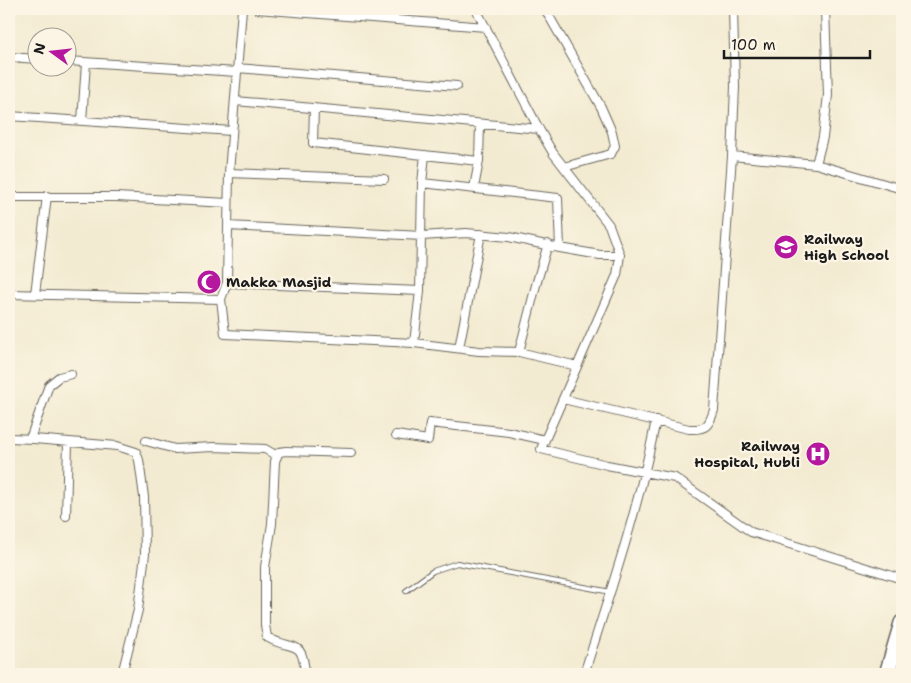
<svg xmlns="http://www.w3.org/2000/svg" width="911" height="683" viewBox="0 0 911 683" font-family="'Shantell Sans',sans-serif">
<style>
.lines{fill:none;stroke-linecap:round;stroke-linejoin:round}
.lane-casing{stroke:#67645b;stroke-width:6}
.street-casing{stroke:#67645b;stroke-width:10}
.highway-casing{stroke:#67645b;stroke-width:18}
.lane{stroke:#fff;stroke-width:4}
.street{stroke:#fff;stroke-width:8}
.highway{stroke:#fff;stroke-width:15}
.labels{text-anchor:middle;stroke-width:4.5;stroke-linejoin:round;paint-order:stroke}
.poi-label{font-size:14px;font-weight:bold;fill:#1c1c1c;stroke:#fcf5e5;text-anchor:start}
</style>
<rect width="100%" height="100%" fill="#fcf5e5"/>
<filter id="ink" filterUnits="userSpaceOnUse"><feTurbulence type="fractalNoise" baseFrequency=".02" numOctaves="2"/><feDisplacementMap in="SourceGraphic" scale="10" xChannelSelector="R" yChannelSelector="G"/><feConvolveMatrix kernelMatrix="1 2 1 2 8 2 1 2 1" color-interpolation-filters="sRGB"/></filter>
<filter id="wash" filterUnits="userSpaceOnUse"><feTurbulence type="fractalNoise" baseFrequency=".0096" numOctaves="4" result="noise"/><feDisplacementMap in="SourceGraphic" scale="20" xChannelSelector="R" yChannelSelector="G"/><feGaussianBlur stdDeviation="1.12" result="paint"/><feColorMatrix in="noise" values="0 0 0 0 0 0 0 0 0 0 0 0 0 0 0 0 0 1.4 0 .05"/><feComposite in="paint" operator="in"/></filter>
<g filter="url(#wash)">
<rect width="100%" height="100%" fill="#f3ebd1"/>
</g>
<g filter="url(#ink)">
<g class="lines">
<defs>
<path id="lane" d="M406,591L433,571L457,563L611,592"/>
<path id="street" d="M242,9L229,173L227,283L221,299L225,334L414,343L420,291L422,183L425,155
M257,9L486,27
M476,9L539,129L553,153L609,225L620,255L617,275L541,449L607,465L675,478L751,532L902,579
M545,9L601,107L612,132L615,146L611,154L564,167
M611,9H612
M9,57L38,59
M68,61L237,72
M237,68L457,86
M236,101L539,129
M314,108L313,143L479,161
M9,116L232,131
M82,121L86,63
M732,156L816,164L823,137L828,95L825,9
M816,164L902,189
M229,173L384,179
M422,183L558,198L560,248
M474,188L479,161L480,124
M9,197H116L228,203
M228,226L422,236L466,233L509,237L560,248L600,255H620
M227,283L420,291
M9,294L221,299
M35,294L47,196
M414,343L479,351L519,352L577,366
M459,348L481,234
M519,352L536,285L548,244
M563,399L689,429C706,430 709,426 714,410L732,156L735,87L733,9
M396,435L428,440L430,423L509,432L545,440
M9,438L34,439L117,446L136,452L139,460L144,497L145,554L138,610L122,674
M30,439L49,385L59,377L71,374
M146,441L175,449L214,447L265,449L277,456
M66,516L68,442
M305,674C303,636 291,652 267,637L265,625V567L272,524L275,461L279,452L286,451L351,453
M584,674C611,590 639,507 656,420"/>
<path id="highway" d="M887,674L902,623"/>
</defs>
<use href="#lane" class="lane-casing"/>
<use href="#street" class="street-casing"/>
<use href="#highway" class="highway-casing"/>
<use href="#lane" class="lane"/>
<use href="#street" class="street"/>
<use href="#highway" class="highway"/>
</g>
</g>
<defs>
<symbol id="school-disc" viewBox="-11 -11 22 22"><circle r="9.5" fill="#b5179e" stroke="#fcf5e5"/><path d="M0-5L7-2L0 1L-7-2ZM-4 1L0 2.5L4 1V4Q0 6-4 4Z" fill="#fff"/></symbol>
<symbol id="mosque-disc" viewBox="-11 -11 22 22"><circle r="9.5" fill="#b5179e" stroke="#fcf5e5"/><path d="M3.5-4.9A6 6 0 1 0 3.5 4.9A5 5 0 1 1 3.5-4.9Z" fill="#fff"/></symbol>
<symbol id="hospital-disc" viewBox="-11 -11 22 22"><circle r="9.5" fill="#b5179e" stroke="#fcf5e5"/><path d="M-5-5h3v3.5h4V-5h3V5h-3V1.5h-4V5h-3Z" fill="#fff"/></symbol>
</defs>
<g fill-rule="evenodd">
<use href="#school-disc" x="772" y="233" width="28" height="28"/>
<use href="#mosque-disc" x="195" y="268" width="28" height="28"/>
<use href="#hospital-disc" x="804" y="440" width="28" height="28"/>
</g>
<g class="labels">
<g class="poi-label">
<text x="804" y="244">Railway<tspan x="804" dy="16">High School</tspan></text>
<text x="226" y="287">Makka Masjid</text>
<text x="800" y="451" text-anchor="end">Railway<tspan x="800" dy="16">Hospital, Hubli</tspan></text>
</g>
</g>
<rect width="911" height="683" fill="none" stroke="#fcf5e5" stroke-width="30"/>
<g transform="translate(52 52) rotate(285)"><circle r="24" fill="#fcf5e5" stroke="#a29e95"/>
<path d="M0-4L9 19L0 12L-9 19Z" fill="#b5179e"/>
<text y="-8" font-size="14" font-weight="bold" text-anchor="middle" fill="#1c1c1c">N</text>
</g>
<path d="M724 50v8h146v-8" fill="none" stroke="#1c1c1c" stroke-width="2.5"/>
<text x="731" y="50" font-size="15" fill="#1c1c1c" stroke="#fcf5e5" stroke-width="4" paint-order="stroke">100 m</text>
</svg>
